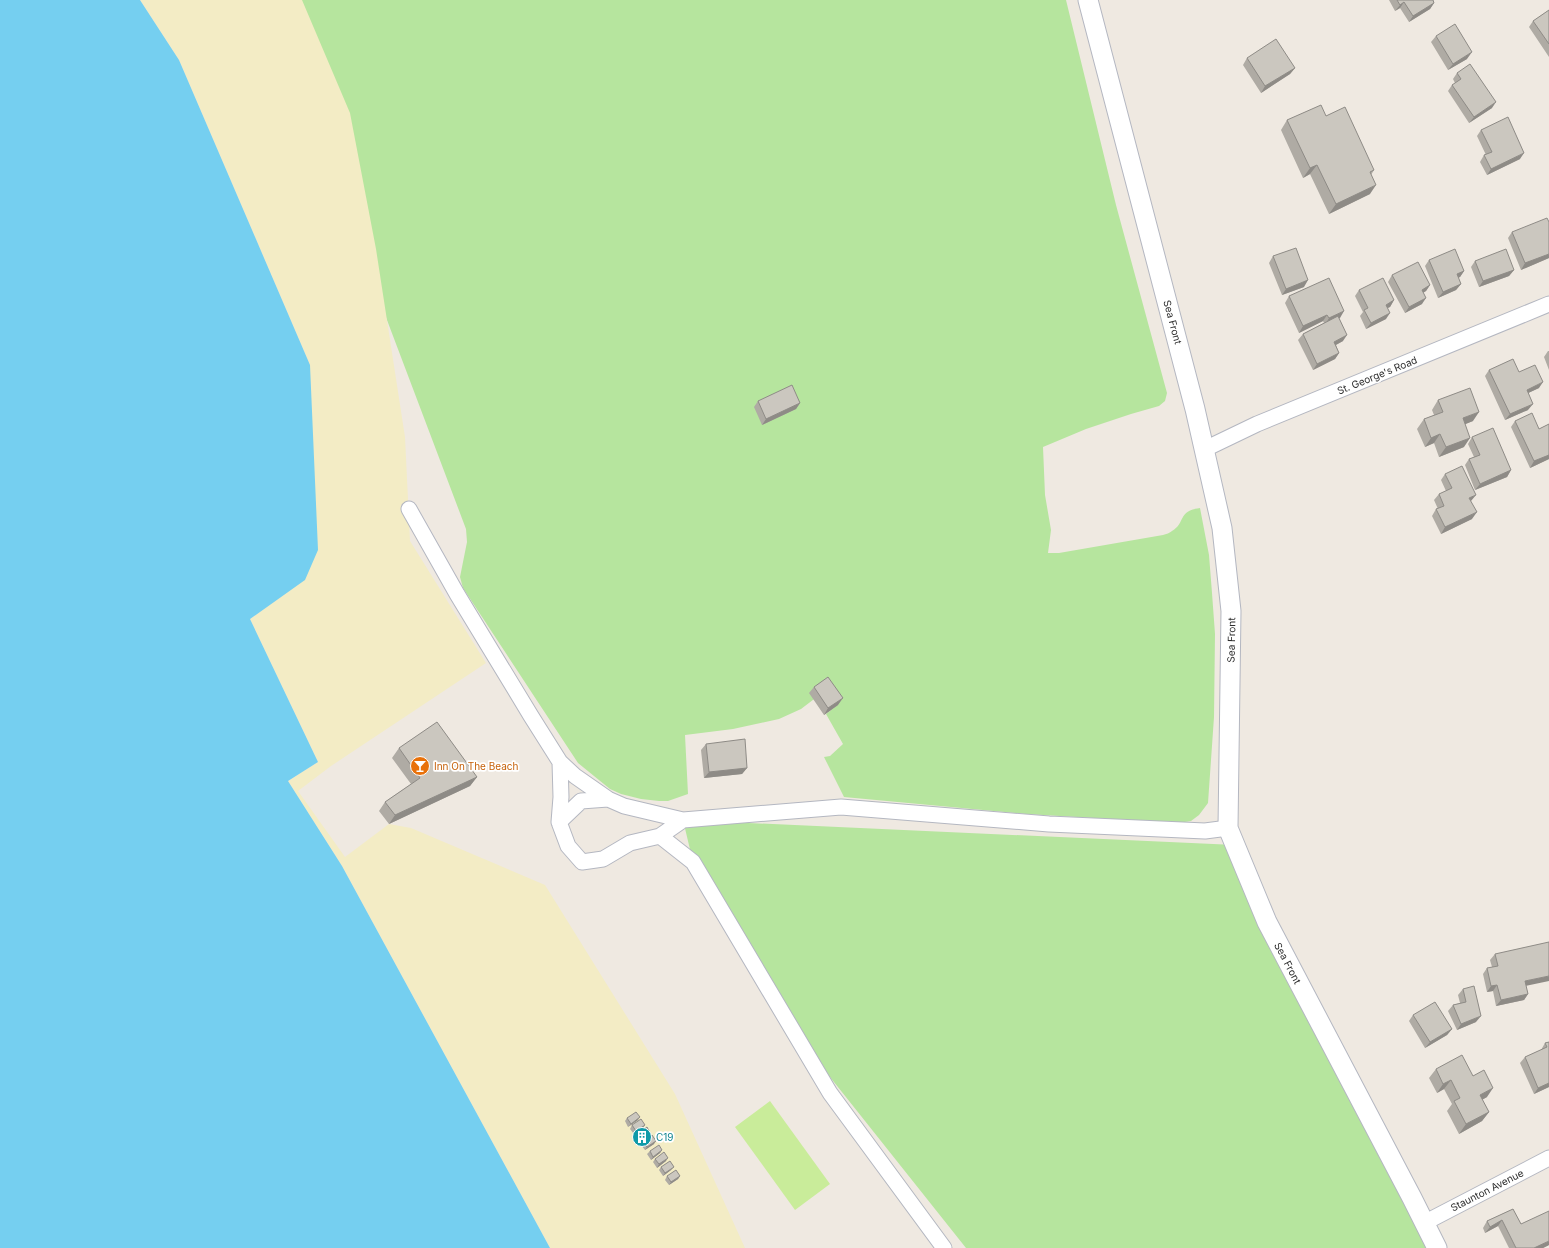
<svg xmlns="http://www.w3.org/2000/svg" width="1549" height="1248" viewBox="0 0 1549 1248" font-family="Inter,sans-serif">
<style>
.green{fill:#b6e59e}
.sand{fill:#f3ecc5}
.pitch{fill:#c9ec9a}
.water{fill:#75cff0}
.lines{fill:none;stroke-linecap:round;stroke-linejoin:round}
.minor-casing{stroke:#b4b7c1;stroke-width:17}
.tertiary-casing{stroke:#b4b7c1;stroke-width:21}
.minor{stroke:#fff;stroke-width:15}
.tertiary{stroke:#fff;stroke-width:19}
.wall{fill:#afaba4}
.shaded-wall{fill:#8e8b86}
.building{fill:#cbc7bf;stroke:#8e8b86}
.labels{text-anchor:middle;stroke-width:3.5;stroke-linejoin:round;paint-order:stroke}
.street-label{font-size:10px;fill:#2e2e2e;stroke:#fff}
.food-label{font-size:10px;fill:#c56008;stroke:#fff;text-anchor:start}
.culture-label{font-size:10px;fill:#0d838f;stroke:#fff;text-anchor:start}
</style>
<rect width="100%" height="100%" fill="#efe9e1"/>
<path class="green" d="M266,0H1066L1116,205L1167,393L1165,401L1159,406L1131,414L1086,429L1043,447L1045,495L1051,530L1048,553H1059L1163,535C1166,534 1170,533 1172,531C1186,523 1177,511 1200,508L1209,555L1212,593L1215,634L1214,717L1208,803L1199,815L1191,821L1179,823L1026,814L844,797L824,757L830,756L843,744L826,714L836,706L826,690L801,709L779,719L733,729L685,735L688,794L668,801H659L641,799L621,794L610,789L578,763L463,588L460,577L467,542L466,529Z
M683,820L1235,845L1437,1248H966L795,1033L693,862Z"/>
<path class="sand" d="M140,0H302L350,113L376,249L405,437L410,541L486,663L331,766L298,791L345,857L389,824L411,828L545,885L675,1094L745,1248H550L342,866L288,781L318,762L250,619L304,580L310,365L179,60Z"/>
<path class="pitch" d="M770,1101L830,1184L795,1210L735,1127Z"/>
<path class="water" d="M0,0H140L179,60L310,365L318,550L305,580L250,619L318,762L288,781L342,866L550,1248H0Z"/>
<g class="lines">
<defs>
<path id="minor" d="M1205,449L1257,424L1549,304
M409,509L457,594L531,716L560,762L575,776L608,799L624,806L683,820L841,807L1049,824L1205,831L1228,828
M560,762L561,797L559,822L568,846L582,862L603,859L630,843L660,836L683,820
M559,822L581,801L608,799
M660,836L693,862L830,1093L944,1248
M1424,1223L1549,1158"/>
<path id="tertiary" d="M1088,0L1195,409L1222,528L1231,611L1228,828L1267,922L1412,1198L1437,1248"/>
</defs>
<use href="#minor" class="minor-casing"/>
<use href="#tertiary" class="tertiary-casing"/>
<use href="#minor" class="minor"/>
<use href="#tertiary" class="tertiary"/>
</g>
<path class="wall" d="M1389,0H1433L1434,3L1430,9L1409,22L1400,8L1395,11Z
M1549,10V57L1529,27L1533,21Z
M1436,36L1467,59L1448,70L1431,42Z
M1247,58L1295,68L1290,74L1261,93L1243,65Z
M1457,73L1492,108L1469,123L1448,91L1452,85L1455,83L1453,79Z
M1326,116L1374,170L1371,175L1370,194L1329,214L1310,174L1303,178L1281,130L1287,120Z
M1481,130L1520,159L1487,175L1480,162L1484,155H1486L1477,136Z
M1512,232L1549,258L1521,270L1508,238Z
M1273,256L1304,287L1282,295L1269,263Z
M1429,260L1464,271L1460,277L1458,278L1461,284L1456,290L1438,298L1425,266Z
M1475,261L1514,270L1509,276L1479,287L1471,267Z
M1392,275L1430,285L1426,291L1423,293L1422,304L1405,313L1388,282Z
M1359,290L1394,300L1390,307L1387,308L1386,319L1366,329L1360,316L1363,312L1355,296Z
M1289,296L1340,318H1339L1343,341L1336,345L1339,353L1335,359L1313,370L1298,340L1303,334L1324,323L1323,321L1299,333L1285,303Z
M1548,351H1549V370L1544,357Z
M1489,370L1519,372L1539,388L1528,393V410L1505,420L1485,376Z
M1438,400L1473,421L1465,424L1464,447L1439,457L1434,443L1425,447L1417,429L1424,419L1434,415L1432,410Z
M758,401L800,403L796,409L762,425L754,407Z
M1515,421L1539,429L1549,424V459L1530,468L1511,427Z
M1472,437L1511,470L1507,477L1475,490L1465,465L1469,459L1474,457L1468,444Z
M1445,474L1471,501L1472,519L1441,534L1432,516L1436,509H1438L1434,500L1439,494L1446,491L1441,480Z
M814,687L838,705L824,715L809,693Z
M706,744L747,768L742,774L704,778L701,750Z
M399,748L477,777L470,786L389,824L379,811L385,802L411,784L392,758Z
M1495,954L1526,986L1528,994L1524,1000L1496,1006L1493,991L1487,992L1483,974L1487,968L1492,967L1490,960Z
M1463,989L1476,1022L1457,1030L1448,1011L1453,1005L1460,1003L1458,995Z
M1413,1015L1452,1029L1447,1035L1425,1048L1409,1021Z
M1549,1042V1087L1534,1094L1520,1063L1525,1057L1541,1050L1545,1043Z
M1436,1069L1473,1076L1487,1097L1482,1100L1489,1112L1482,1121L1459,1134L1447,1111L1452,1104L1444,1089L1437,1093L1429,1078Z
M627,1118L638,1120L628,1127L625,1121Z
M632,1125L643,1128L634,1134L630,1129Z
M637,1134L648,1136L639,1143L635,1137Z
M643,1142L654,1144L645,1150L641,1145Z
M662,1150L660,1153L651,1160L647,1154L650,1151Z
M655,1159L666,1161L657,1168L653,1162Z
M661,1167L671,1170L663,1176L659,1170Z
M667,1176H680L678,1179L669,1185L665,1180Z
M1513,1209L1521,1224L1549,1245L1543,1248H1509L1498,1226L1485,1233L1483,1228L1487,1221Z"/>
<path class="shaded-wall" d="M1404,2L1400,8L1395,11L1400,5Z
M1434,3L1430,9L1409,22L1413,16Z
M1472,52L1467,59L1448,70L1453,64Z
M1295,68L1290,74L1261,93L1265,86Z
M1496,102L1492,108L1469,123L1474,117Z
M1524,153L1520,159L1487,175L1491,169Z
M1317,165L1310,174L1303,178L1310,168Z
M1376,185L1370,194L1329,214L1336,204Z
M1549,254V258L1521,270L1525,263Z
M1514,270L1509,276L1479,287L1483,281Z
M1464,271L1460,277L1452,280L1457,274Z
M1308,280L1304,287L1282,295L1286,289Z
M1461,284L1456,290L1438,298L1443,292Z
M1430,285L1426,291L1417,296L1422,290Z
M1426,298L1422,304L1405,313L1409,307Z
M1394,300L1390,307L1381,311L1386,305Z
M1344,311L1340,318L1325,325L1329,318Z
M1390,313L1386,319L1366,329L1371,323Z
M1327,315L1323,321L1299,333L1303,326Z
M1347,335L1343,341L1330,348L1334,342Z
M1339,353L1335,359L1313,370L1317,364Z
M1543,382L1539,388L1522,396L1527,390Z
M800,403L796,409L762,425L766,419Z
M1533,404L1528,410L1505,420L1510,414Z
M1479,412L1473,421L1456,428L1463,418Z
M1440,434L1434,443L1425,447L1431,438Z
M1470,438L1464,447L1439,457L1446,447Z
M1549,455V459L1530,468L1534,461Z
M1511,470L1507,477L1475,490L1480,484Z
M1476,495L1471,501L1469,498Z
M1477,512L1472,519L1441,534L1445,527Z
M843,698L838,705L824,715L828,708Z
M747,768L742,774L704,778L709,772Z
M477,777L470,786L389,824L395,815Z
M1549,976V981L1521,987L1525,981Z
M1497,985L1493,991L1487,992L1491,986Z
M1528,994L1524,1000L1496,1006L1501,1000Z
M1481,1016L1476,1022L1457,1030L1461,1024Z
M1452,1029L1447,1035L1425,1048L1430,1042Z
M1451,1080L1444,1089L1437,1093L1443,1084Z
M1549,1083V1087L1534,1094L1538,1088Z
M1493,1088L1487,1097L1474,1104L1480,1095Z
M1489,1112L1482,1121L1459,1134L1466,1124Z
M640,1117L638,1120L628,1127L631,1124Z
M645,1125L643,1128L634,1134L636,1131Z
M650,1133L648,1136L639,1143L641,1139Z
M656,1141L654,1144L645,1150L647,1147Z
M662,1150L660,1153L651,1160L653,1157Z
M668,1158L666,1161L657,1168L659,1164Z
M674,1167L671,1170L663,1176L665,1173Z
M680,1176L678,1179L669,1185L671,1182Z
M1502,1220L1498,1226L1485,1233L1490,1227Z
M1549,1241V1245L1543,1248H1534Z"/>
<path class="building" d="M1397,0H1433L1434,3L1413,16L1404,2L1400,5Z
M1549,10V44L1533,21Z
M1455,24L1472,52L1453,64L1436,36Z
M1276,39L1295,68L1265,86L1247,58Z
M1470,64L1496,102L1474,117L1452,85L1461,79L1457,73Z
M1321,105L1326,116L1345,107L1374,170L1370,172L1376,185L1336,204L1317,165L1310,168L1287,120Z
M1508,117L1524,153L1491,169L1484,155L1492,152L1481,130Z
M1547,218L1549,222V254L1525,263L1512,232Z
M1296,248L1308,280L1286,289L1273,256Z
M1455,249L1464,271L1457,274L1461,284L1443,292L1429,260Z
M1506,249L1514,270L1483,281L1475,261Z
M1418,262L1430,285L1422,290L1426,298L1409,307L1392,275Z
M1329,278L1344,311L1329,318L1327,315L1303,326L1289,296Z
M1383,278L1394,300L1386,305L1390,313L1371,323L1364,310L1368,308L1359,290Z
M1338,316L1347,335L1334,342L1339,353L1317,364L1303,334Z
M1513,359L1519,372L1535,365L1543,382L1527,390L1533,404L1510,414L1489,370Z
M792,385L800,403L766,419L758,401Z
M1470,388L1479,412L1463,418L1470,438L1446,447L1440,434L1431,438L1424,419L1443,412L1438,400Z
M1532,413L1539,429L1549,424V455L1534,461L1515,421Z
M1493,428L1511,470L1480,484L1469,459L1480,455L1472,437Z
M1462,466L1476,495L1469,498L1477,512L1445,527L1436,509L1444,506L1439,494L1452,488L1445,474Z
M828,677L843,698L828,708L814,687Z
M437,722L477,777L395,815L385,802L420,778L399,748Z
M745,739L747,768L709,772L706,744Z
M1549,942V976L1525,981L1528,994L1501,1000L1497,985L1491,986L1487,968L1498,966L1495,954Z
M1474,986L1481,1016L1461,1024L1453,1005L1466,1002L1463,989Z
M1435,1002L1452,1029L1430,1042L1413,1015Z
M1549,1042V1083L1538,1088L1525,1057L1547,1047L1545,1043Z
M1462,1055L1473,1076L1484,1070L1493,1088L1480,1095L1489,1112L1466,1124L1454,1101L1460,1098L1451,1080L1443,1084L1436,1069Z
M636,1112L640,1117L631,1124L627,1118Z
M641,1119L645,1125L636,1131L632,1125Z
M647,1127L650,1133L641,1139L637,1134Z
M652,1135L656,1141L647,1147L643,1142Z
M659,1145L662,1150L653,1157L650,1151Z
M664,1152L668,1158L659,1164L655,1159Z
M670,1161L674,1167L665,1173L661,1167Z
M676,1170L680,1176L671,1182L667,1176Z
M1513,1209L1521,1224L1549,1211V1241L1534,1248H1516L1502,1220L1490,1227L1487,1221Z"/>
<defs>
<symbol id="bar-disc" viewBox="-11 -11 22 22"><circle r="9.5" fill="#e8710a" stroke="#fff"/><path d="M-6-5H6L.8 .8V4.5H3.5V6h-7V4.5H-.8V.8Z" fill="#fff"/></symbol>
<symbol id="building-disc" viewBox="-11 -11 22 22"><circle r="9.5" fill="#0f9aa8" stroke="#fff"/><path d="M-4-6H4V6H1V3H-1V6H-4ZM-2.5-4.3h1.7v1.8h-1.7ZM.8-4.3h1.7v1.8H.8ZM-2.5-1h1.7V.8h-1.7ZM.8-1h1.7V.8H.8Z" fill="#fff"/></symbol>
</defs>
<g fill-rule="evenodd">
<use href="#bar-disc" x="409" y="755" width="22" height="22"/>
<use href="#building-disc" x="631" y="1126" width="22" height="22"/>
</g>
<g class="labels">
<g class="street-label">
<text transform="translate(1173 322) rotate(75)" y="4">Sea Front</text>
<text transform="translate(1377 375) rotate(-22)" y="4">St. George's Road</text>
<text transform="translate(1231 640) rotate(-89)" y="4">Sea Front</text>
<text transform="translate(1288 963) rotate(62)" y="4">Sea Front</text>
<text transform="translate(1487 1190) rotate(-27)" y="4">Staunton Avenue</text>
</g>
<g class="food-label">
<text x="434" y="770">Inn On The Beach</text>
</g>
<g class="culture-label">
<text x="656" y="1141">C19</text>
</g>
</g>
</svg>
